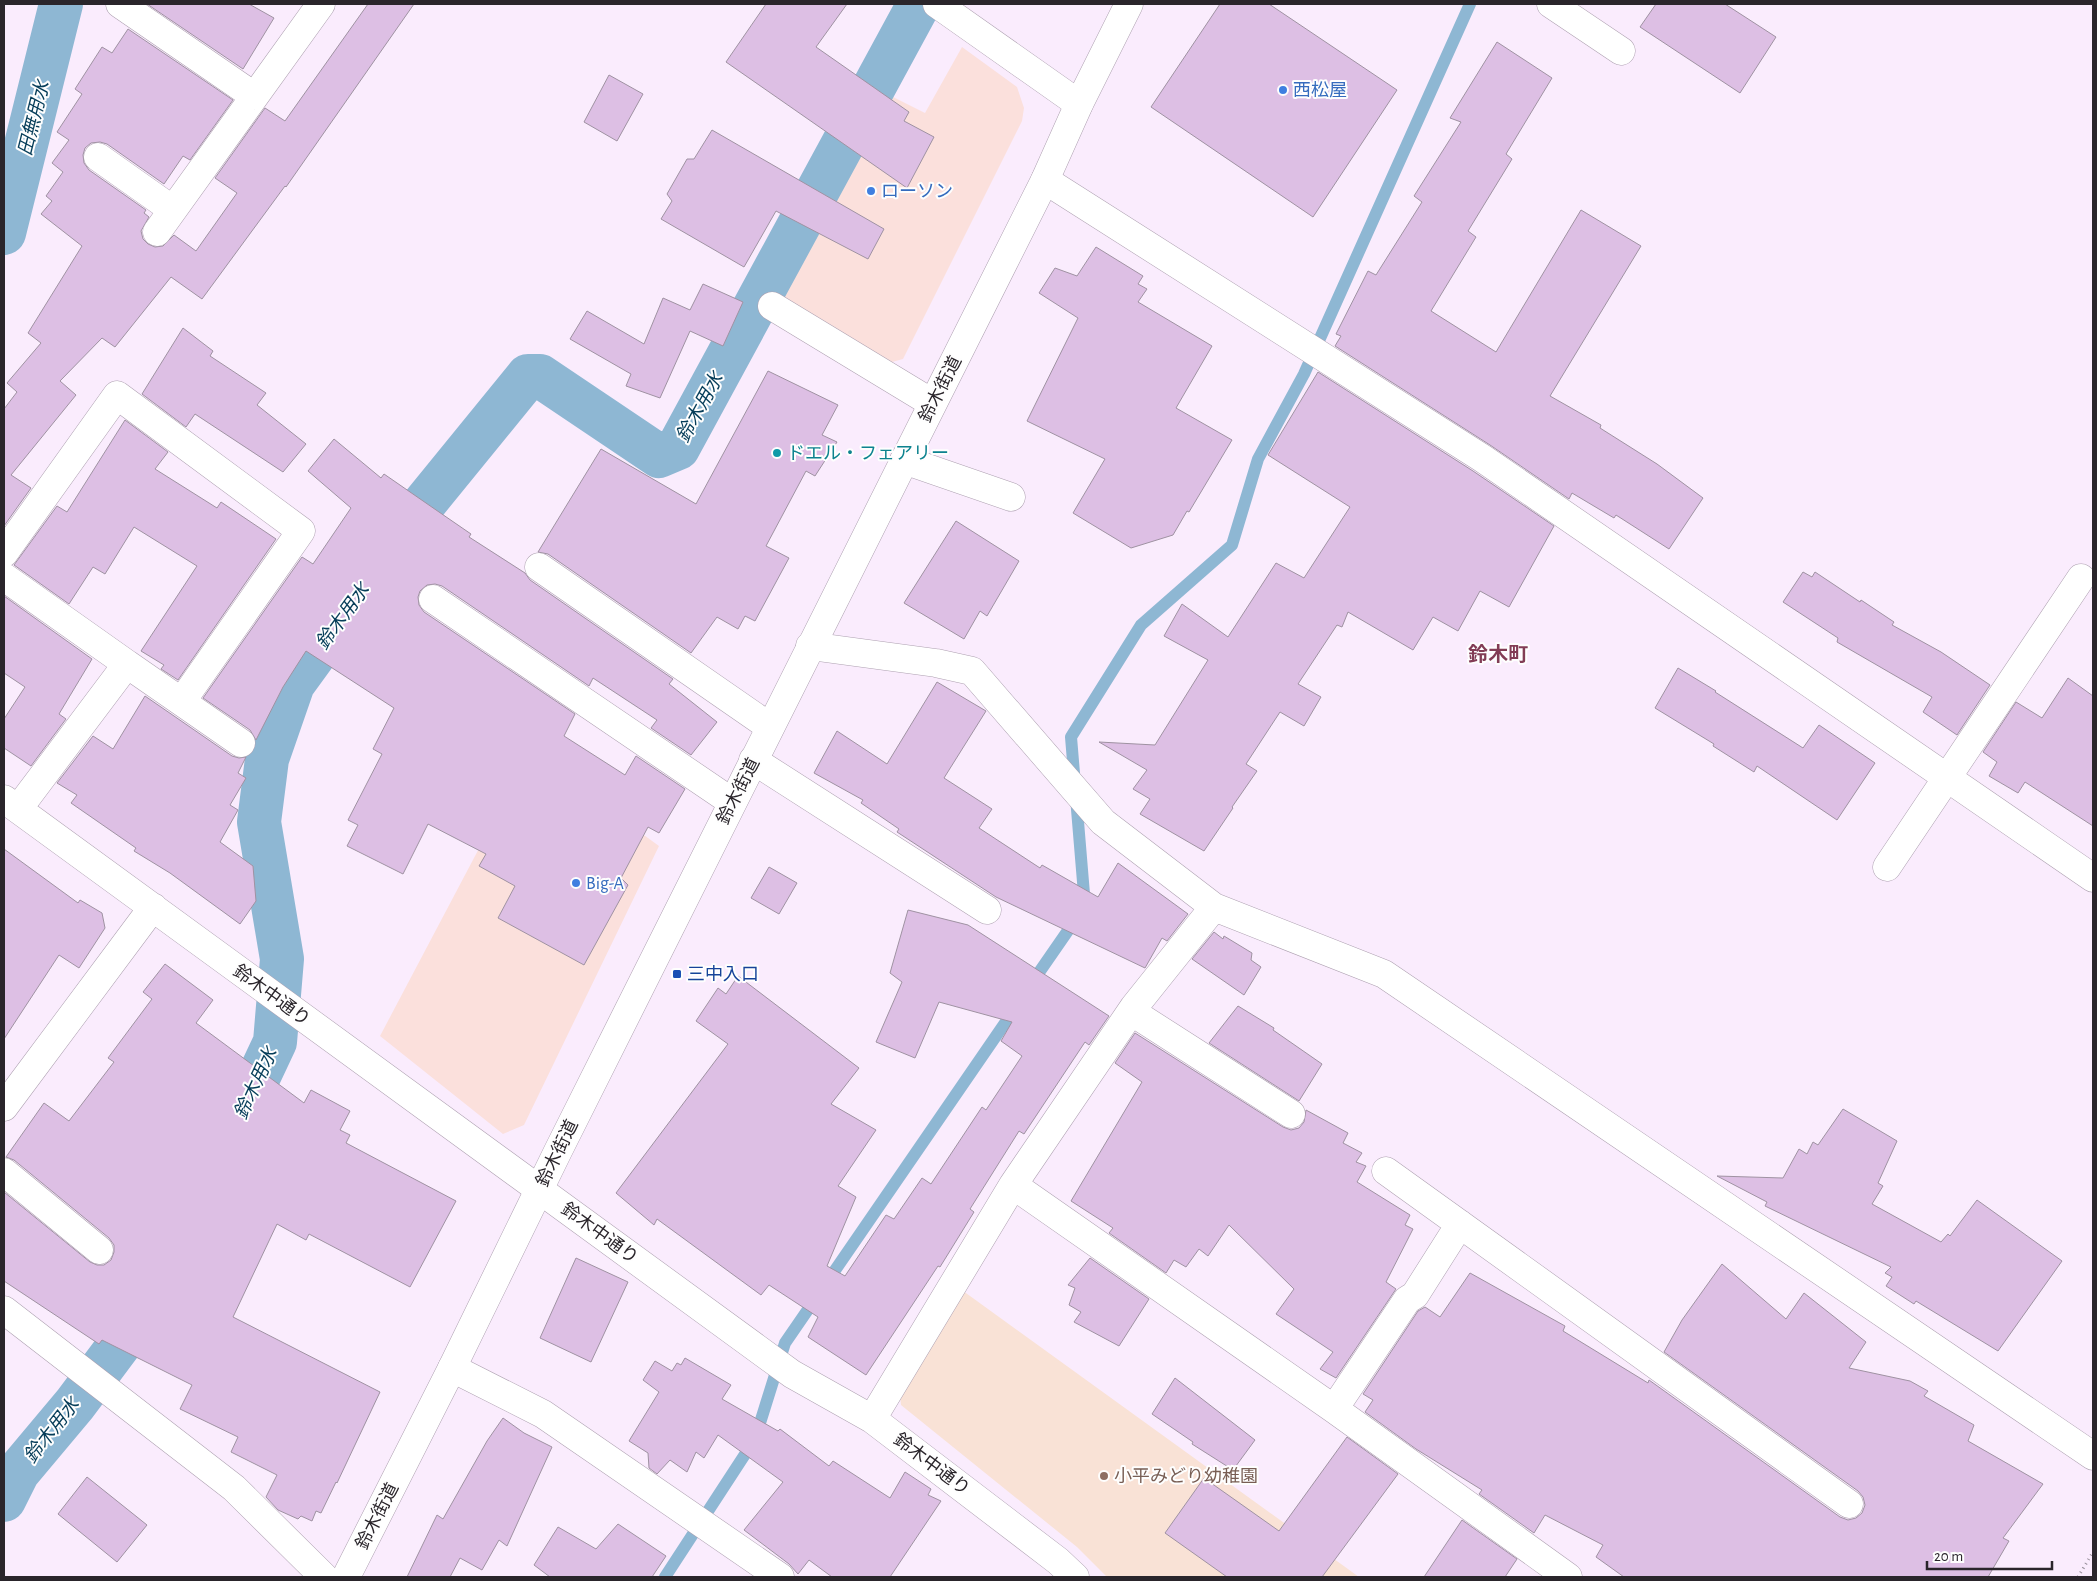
<svg xmlns="http://www.w3.org/2000/svg" width="2097" height="1581" viewBox="0 0 2097 1581" font-family="'Alegreya Sans','Noto Sans JP',sans-serif">
<style>
.commercial{fill:#fbe0dc}
.education{fill:#f9e2d6}
.lines{fill:none;stroke-linecap:round;stroke-linejoin:round}
.stream{stroke:#8eb7d3;stroke-width:12}
.canal{stroke:#8eb7d3;stroke-width:44}
.building{fill:#ddbfe4;stroke:#9f92a2}
.minor-casing{stroke:#aea1b1;stroke-width:29}
.major-casing{stroke:#aea1b1;stroke-width:29}
.path{stroke:#988f9b;stroke-width:3;stroke-dasharray:1 4;stroke-linecap:butt}
.minor{stroke:#fff;stroke-width:28}
.major{stroke:#fff;stroke-width:28}
.shop-dot{fill:#3f7fe0;stroke:#fefefe;stroke-width:2}
.culture-dot{fill:#0f9aa8;stroke:#fefefe;stroke-width:2}
.transit-dot{fill:#1a4fb4;stroke:#fefefe;stroke-width:2}
.education-dot{fill:#8d6e63;stroke:#fefefe;stroke-width:2}
.labels{text-anchor:middle;stroke-width:4;stroke-linejoin:round;paint-order:stroke}
.shop-label{font-size:18px;fill:#366cbe;stroke:#fefefe;text-anchor:start}
.street-label{font-size:18px;fill:#2a252b;stroke:#fefefe}
.culture-label{font-size:18px;fill:#0d838f;stroke:#fefefe;text-anchor:start}
.transit-label{font-size:18px;fill:#164399;stroke:#fefefe;text-anchor:start}
.education-label{font-size:18px;fill:#785e54;stroke:#fefefe;text-anchor:start}
.water-label{font-size:19px;font-style:italic;fill:#063d59;stroke:#fefefe}
.quarter-label{font-size:20px;font-weight:bold;fill:#823c55;stroke:#fefefe}
</style>
<rect width="100%" height="100%" fill="#faecfd"/>
<path class="commercial" d="M962,47L1017,87L1024,108L1022,121L903,359L892,362L775,295L883,92L925,113Z
M530,752L659,846L524,1125L503,1134L380,1036Z"/>
<path class="education" d="M959,1288L1359,1577H1107L1077,1547L901,1405L899,1386Z"/>
<g class="lines">
<path class="stream" d="M1031,984L1085,906L1071,737L1141,625L1232,545L1258,459L1304,374L1470,4
M665,1577L755,1439L785,1343L1016,1007"/>
<path class="canal" d="M4,233L61,4
M390,550L414,516L528,376H540L659,456L678,448L919,4
M236,1125L275,1042L282,959L259,822L267,759L293,684L349,607
M4,1500L18,1472L75,1404L146,1309L152,1299"/>
</g>
<path class="building" d="M147,4H249L274,18L243,69Z
M368,4H414L286,187L285,186L202,299L171,277L115,347L102,338L60,381L76,395L11,475L31,488L4,526V409L17,392L7,383L41,343L28,333L82,246L41,214L52,201L46,196L63,172L52,163L69,140L57,132L82,94L75,89L102,47L112,53L128,29L233,100L190,160L183,156L164,184L107,144L100,142L91,143L85,148L83,155L84,163L89,170L146,210L144,213L149,217L141,231L143,239L148,244L155,247L163,246L174,235L196,251L237,193L215,178L265,108L285,121Z
M766,4H847L816,47L909,112L904,121L934,137L907,188L726,62Z
M1220,4H1269L1397,90L1313,217L1151,107Z
M1656,4H1725L1776,37L1740,93L1640,27Z
M1497,42L1552,78L1506,154L1512,159L1468,231L1476,237L1431,311L1496,352L1581,210L1641,246L1550,396L1601,425L1600,428L1657,464L1703,498L1669,549L1616,515L1614,518L1572,493L1569,499L1490,445L1335,346L1341,336L1336,334L1368,271L1376,275L1422,202L1414,196L1461,122L1450,118Z
M609,75L643,94L617,141L584,122Z
M712,130L884,229L868,259L776,211L744,267L661,219L672,201L667,194L687,159H694Z
M1096,247L1143,276L1138,284L1147,289L1138,302L1212,346L1176,408L1232,440L1189,512L1187,511L1173,535L1131,548L1073,513L1105,459L1027,421L1078,318L1039,293L1055,268L1077,276Z
M703,284L743,302L723,346L690,331L660,398L626,386L631,374L570,339L587,311L644,344L663,298L690,310Z
M183,328L213,351L210,356L266,393L257,405L306,444L283,472L195,414L186,427L142,394Z
M768,371L838,405L822,435L837,442L815,476L806,471L766,546L789,558L755,621L745,616L738,629L717,617L691,653L548,554L538,552L601,449L696,504Z
M1318,372L1473,471L1554,526L1509,607L1480,591L1458,631L1433,617L1413,650L1348,612L1342,627L1337,625L1298,684L1321,697L1304,726L1280,712L1246,764L1257,771L1232,807L1233,808L1204,851L1140,814L1150,799L1133,789L1147,770L1099,742L1155,745L1208,660L1164,636L1182,604L1228,637L1276,563L1304,578L1350,507L1268,455Z
M125,420L168,452L155,469L217,508L221,502L276,539L178,680L161,669L164,665L141,651L197,566L134,527L105,574L93,567L69,604L14,565L57,506L67,512Z
M334,439L381,478L384,474L439,512L471,534L469,537L525,573L530,580L673,679L669,684L717,722L691,755L651,728L657,720L593,678L589,686L442,586L435,584L427,585L420,591L418,597L419,605L424,612L575,714L564,736L625,775L636,756L685,789L659,833L648,827L621,878L628,885L584,965L498,918L515,886L479,866L486,854L428,824L403,874L347,846L358,825L348,820L382,754L373,749L394,708L306,651L283,687L256,740L250,730L203,698L302,557L313,564L351,508L308,471Z
M956,521L1019,561L987,616L980,611L964,639L904,603Z
M1803,572L1812,577L1815,572L1860,602L1861,600L1894,622L1892,625L1941,652L1990,685L1957,735L1923,712L1932,697L1837,642L1838,638L1783,602Z
M4,596L92,659L59,714L66,719L31,766L4,748V719L25,687L4,673Z
M1678,668L1716,691L1715,692L1803,748L1819,725L1875,763L1837,820L1757,766L1754,772L1713,746L1714,744L1655,708Z
M2068,678L2093,696V826L2025,782L2018,793L1989,776L1997,762L1983,752L2016,702L2042,718Z
M937,682L986,711L944,778L992,809L979,828L1040,868L1042,865L1098,897L1118,863L1188,914L1167,941L1162,938L1145,968L996,897L897,832L899,829L861,803L863,800L814,773L837,731L887,764Z
M145,696L232,756L239,758L246,757L238,773L246,778L230,805L238,810L220,842L253,866L256,901L240,924L170,873L134,851L136,848L71,803L77,795L57,783L93,736L113,749Z
M4,849L78,903L80,900L102,913L105,928L79,968L59,955L4,1039Z
M769,867L797,883L779,914L751,898Z
M908,910L968,925L1109,1016L1089,1045L1085,1042L1024,1134L1019,1131L970,1209L974,1212L940,1267L938,1266L866,1375L808,1337L818,1317L769,1285L761,1295L657,1219L654,1225L616,1193L728,1044L696,1021L718,988L726,994L738,976L859,1068L831,1104L876,1130L838,1186L856,1197L827,1266L845,1276L886,1215L894,1219L922,1178L931,1184L982,1107L986,1110L1022,1056L1001,1041L1012,1022L939,1002L915,1058L876,1042L902,982L890,973Z
M1214,932L1223,939L1224,936L1252,953L1251,960L1261,967L1244,995L1192,959Z
M165,964L213,1000L196,1023L304,1103L311,1090L350,1111L340,1130L350,1135L346,1143L456,1201L410,1287L309,1234L306,1240L277,1224L233,1317L380,1392L337,1483L336,1482L321,1513L316,1511L312,1521L301,1516L298,1519L278,1510L266,1497L277,1475L231,1452L238,1437L180,1409L192,1385L102,1340L99,1344L4,1281V1192L90,1262L97,1265H104L111,1260L114,1252V1245L109,1238L14,1160L6,1157L44,1103L69,1121L114,1062L108,1058L152,999L143,992Z
M1238,1006L1274,1028L1273,1030L1322,1064L1299,1101L1209,1043Z
M1135,1033L1283,1127L1291,1130L1299,1128L1304,1122L1306,1110L1348,1133L1343,1143L1362,1153L1356,1162L1366,1166L1357,1182L1410,1215L1405,1225L1413,1229L1386,1282L1396,1289L1336,1378L1320,1369L1333,1352L1276,1314L1294,1289L1229,1225L1208,1256L1199,1249L1186,1267L1174,1260L1166,1273L1109,1233L1113,1228L1071,1201L1142,1082L1115,1063Z
M1843,1109L1897,1141L1878,1183L1883,1186L1872,1204L1941,1242L1948,1234L1950,1236L1977,1200L2062,1261L1998,1351L1916,1301L1914,1304L1886,1286L1892,1277L1885,1273L1891,1267L1765,1206L1767,1202L1717,1176L1783,1178L1799,1149L1807,1154L1813,1142L1818,1145Z
M576,1258L628,1282L591,1362L540,1338Z
M1090,1258L1149,1299L1119,1346L1074,1322L1081,1312L1069,1305L1075,1288L1068,1285Z
M1722,1264L1786,1319L1804,1293L1866,1342L1849,1368L1910,1381L1928,1391L1924,1396L1974,1425L1968,1441L2043,1484L2003,1538L2009,1541L1988,1577H1624L1596,1557L1603,1545L1545,1515L1534,1533L1479,1494L1482,1490L1416,1449L1365,1412L1373,1400L1363,1394L1418,1311L1425,1307L1440,1317L1470,1273L1565,1326L1563,1331L1648,1383L1649,1380L1840,1517L1848,1520L1856,1518L1862,1513L1865,1505L1863,1497L1858,1491L1664,1352L1682,1320Z
M685,1358L731,1385L722,1399L778,1431L780,1429L829,1466L833,1461L890,1498L905,1472L931,1489L928,1495L941,1501L890,1577H832L809,1560L798,1574L789,1564L744,1530L783,1482L718,1435L704,1458L696,1452L687,1472L670,1460L657,1474L649,1468L648,1453L629,1441L659,1392L643,1380L655,1361L672,1371L677,1363L681,1365Z
M1175,1378L1255,1440L1233,1470L1192,1444L1193,1442L1152,1414Z
M503,1418L524,1433L552,1447L507,1546L499,1540L482,1570L460,1558L450,1577H407L437,1515L443,1519L487,1441Z
M1347,1437L1398,1474L1322,1577H1227L1165,1533L1204,1478L1279,1531Z
M87,1477L147,1525L117,1562L58,1514Z
M1462,1520L1517,1559L1505,1577H1424Z
M618,1524L666,1556L652,1577H550L534,1565L558,1527L596,1549Z"/>
<g class="lines">
<defs>
<path id="minor" d="M120,4L254,96
M937,4L1079,104
M1551,4L1621,51
M98,157L173,210
M1045,180L1482,458L2093,878
M157,232L321,4
M772,306L932,403
M904,460L1011,497
M4,553L117,395L301,531L182,701
M539,567L770,727
M4,577L127,664
M433,599L732,802
M810,646L936,663L972,671L1103,822L1214,907L1384,974L2093,1456
M753,760L987,910
M4,799L792,1374L872,1419L1058,1561L1075,1577
M18,809L127,664L241,743
M1887,867L2081,578
M1132,1012L1291,1114
M4,1107L153,907
M1386,1171L1849,1504
M4,1172L99,1250
M1013,1185L1334,1409L1568,1577
M4,1310L234,1488L324,1577
M452,1368L543,1414L780,1577
M1334,1409L1407,1300L1415,1295L1460,1224
M872,1419L1013,1185L1134,1007L1214,907"/>
<path id="major" d="M346,1577L452,1368L558,1151L1045,180L1079,104L1129,4"/>
</defs>
<use href="#minor" class="minor-casing"/>
<use href="#major" class="major-casing"/>
<path class="path" d="M2078,1577L2093,1552"/>
<use href="#minor" class="minor"/>
<use href="#major" class="major"/>
</g>
<g class="shop-dot">
<circle cx="1283" cy="90" r="5"/>
<circle cx="871" cy="191" r="5"/>
<circle cx="576" cy="883" r="5"/>
</g>
<circle class="culture-dot" cx="777" cy="453" r="5"/>
<rect class="transit-dot" x="672" y="969" width="10" height="10" rx="2.5"/>
<circle class="education-dot" cx="1104" cy="1476" r="5"/>
<g class="labels">
<g class="shop-label">
<text x="1293" y="96">西松屋</text>
<text x="881" y="197">ローソン</text>
<text x="586" y="889">Big-A</text>
</g>
<g class="street-label">
<text transform="translate(940 389) rotate(-63)" y="6">鈴木街道</text>
<text transform="translate(738 791) rotate(-63)" y="6">鈴木街道</text>
<text transform="translate(272 995) rotate(36)" y="6">鈴木中通り</text>
<text transform="translate(557 1153) rotate(-64)" y="6">鈴木街道</text>
<text transform="translate(600 1233) rotate(36)" y="6">鈴木中通り</text>
<text transform="translate(932 1464) rotate(37)" y="6">鈴木中通り</text>
<text transform="translate(377 1516) rotate(-63)" y="6">鈴木街道</text>
</g>
<g class="culture-label">
<text x="787" y="459">ドエル・フェアリー</text>
</g>
<g class="transit-label">
<text x="687" y="980">三中入口</text>
</g>
<g class="education-label">
<text x="1114" y="1482">小平みどり幼稚園</text>
</g>
<g class="water-label">
<text transform="translate(33 118) rotate(-76)" y="7">田無用水</text>
<text transform="translate(699 407) rotate(-61)" y="7">鈴木用水</text>
<text transform="translate(342 616) rotate(-54)" y="7">鈴木用水</text>
<text transform="translate(255 1083) rotate(-65)" y="7">鈴木用水</text>
<text transform="translate(51 1430) rotate(-52)" y="7">鈴木用水</text>
</g>
<g class="quarter-label">
<text x="1498" y="661">鈴木町</text>
</g>
</g>
<rect width="2097" height="1581" fill="none" stroke="#2a252b" stroke-width="10"/>
<path d="M1927 1561v8h125v-8" fill="none" stroke="#2a252b" stroke-width="2.5"/>
<text x="1934" y="1561" font-size="15" fill="#2a252b" stroke="#fefefe" stroke-width="4" paint-order="stroke">20 m</text>
</svg>
